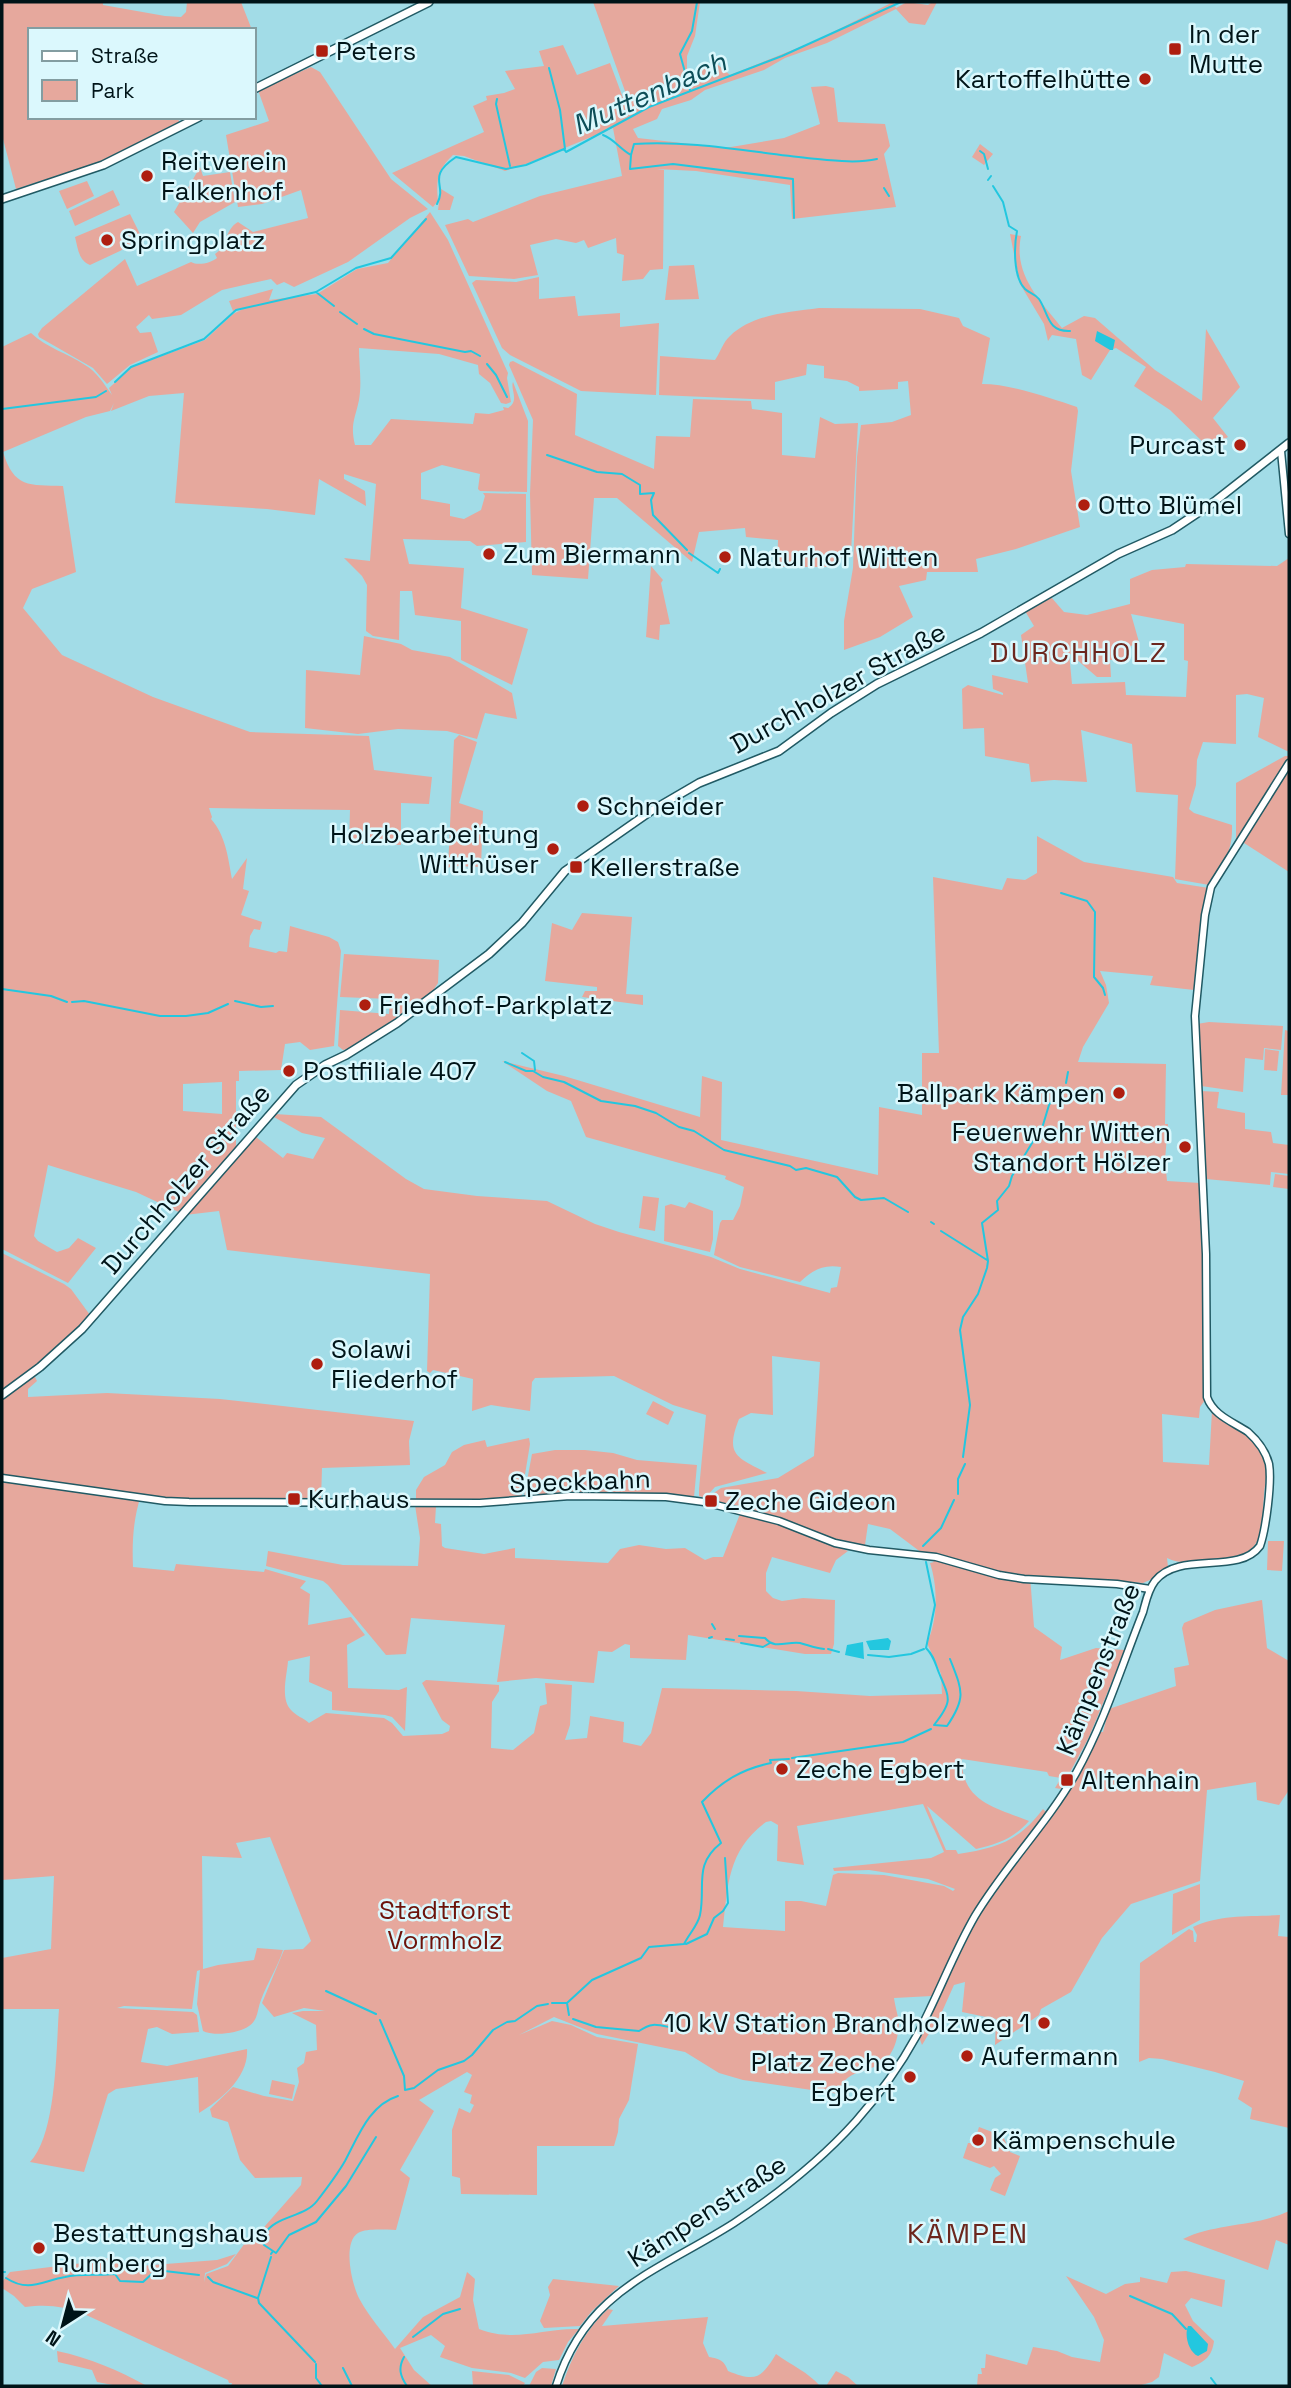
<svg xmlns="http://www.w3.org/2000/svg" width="1291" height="2388" viewBox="0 0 1291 2388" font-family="'Space Grotesk',sans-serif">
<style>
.green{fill:#e6a89d;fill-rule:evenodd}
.water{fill:#23c7df}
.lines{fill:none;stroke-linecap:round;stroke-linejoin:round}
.stream{stroke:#23c7df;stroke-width:2}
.tertiary-casing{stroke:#215a64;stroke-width:9}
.secondary-casing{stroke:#215a64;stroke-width:10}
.tertiary{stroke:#fff;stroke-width:6}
.secondary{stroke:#fff;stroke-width:7}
.poi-dot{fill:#ae1e10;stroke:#dbf8fd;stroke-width:2.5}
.labels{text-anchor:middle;stroke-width:5;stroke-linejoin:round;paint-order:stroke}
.poi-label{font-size:26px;fill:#001418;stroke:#dbf8fd;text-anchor:start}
.street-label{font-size:26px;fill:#001418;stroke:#dbf8fd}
.park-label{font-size:26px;fill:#6d130a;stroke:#dbf8fd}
.water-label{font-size:28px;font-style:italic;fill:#0d4e58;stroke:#dbf8fd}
.neighbourhood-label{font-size:28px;letter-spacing:2px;fill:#6c271e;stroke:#dbf8fd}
</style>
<rect width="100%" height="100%" fill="#a2dce7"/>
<path class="green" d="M2,2H103V5L165,16L181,17L186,12L187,2H241L252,30H30V117H177L180,123L99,162L16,189L2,135Z
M593,2H700L695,36L687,56V75L717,64L730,75L815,41L893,2L896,8L907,2L928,5L931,3L922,2H937L925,25L909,23L896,9L827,43L785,58L764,70L705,90L691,100L662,109L657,119L633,129L638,138L725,148L784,138L820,124L811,87L826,86L834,88L838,122L885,124L890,146L884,154L896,207L792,219L790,185L696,171L657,169L664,170L663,269L650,270L643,279L622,281L624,255L617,253L616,238L588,248L584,240L576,243L556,239L530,245L538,275L514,279L469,276L445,225L468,219L473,222L540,196L622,176L613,128L526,164L505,171L464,156L453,155C437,170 436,180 438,201L433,207L392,173L484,132L473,106L487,100L486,96L504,93L515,89L505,71L544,66L539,51L563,45L577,75L610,63L626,106L630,105Z
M311,67L320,72L391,179L428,209L410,218L348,262L294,287L284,282L277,285L271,279L222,290L181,315L152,319L149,315L136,327L140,333L151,332L158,352L130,365L107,384L93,368L39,337L38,334L42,328L125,259L137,286L191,262C198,266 211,263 217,258L215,254C227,247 225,229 238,222L253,232L308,218L301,190L262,204L238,207L226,135L269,121L258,90Z
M980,144L993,154L984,165L972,157Z
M200,167L203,176L230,172L235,202L200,222L193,233L174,212Z
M87,181L94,196L67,209L59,191Z
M441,189L454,197L450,210H438Z
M113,190L120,205L75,226L69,211Z
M430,212L448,240L508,373L507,378L511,402L506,404L501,403L490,383L479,374L478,365L439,354L359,348C359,365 362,383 359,400C355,419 350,425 355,445H371L391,419L473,424L475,413L489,414L504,410L503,407L508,408C520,401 510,389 513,382L528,421L527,492L480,491L478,489L480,474L442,465L421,473V499L450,504V516L464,519L481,510L485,496L483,493L526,494V542L477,546L470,541L403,539L409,564L464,568L461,608L528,629L512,685L461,660V621L415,615L412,591H400L399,640L373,636L366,631L367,585L362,576L344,558L370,561L376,484L344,474V479L365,491L366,506L319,479L315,515L267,509L175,503L184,393L149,396L111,411L114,403L110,411L86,417L3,452C14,488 29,485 63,486L76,572L32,589L23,608L62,655L153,697L250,732L369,736L374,770L432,777L429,804L401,803V845L349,843L350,810L209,808L212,817L211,819C226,836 228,858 232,879L247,858L243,889L249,891L241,915L262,922L260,930L254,929L250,936L249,947L276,953L279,951L287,952L290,926L329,937L338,942L341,951L334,1046L310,1050L300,1042L285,1044L281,1070L239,1071V1081H236V1151L230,1164L256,1137L283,1158L287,1153L313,1159L325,1138L302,1133L274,1117L275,1114L321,1117L406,1179L424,1189L477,1196L547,1201L595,1224L619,1232L711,1257L740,1269L830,1293L831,1288L837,1287L841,1267C823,1264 813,1270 800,1282L740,1267L714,1255L720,1223L722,1220H733L740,1206L744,1187L725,1179L726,1176L586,1137L571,1101L547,1091L502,1061L564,1076L700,1117L702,1076L722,1082L721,1140L878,1175L879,1107L922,1115V1053H939L933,877L1002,890L1007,878L1025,880L1037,873V836L1084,862L1173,877L1177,883L1209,888L1194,990L1150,985L1153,976L1100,971L1106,985L1109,1003L1083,1047L1078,1062L1166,1064L1165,1124H1168L1165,1160L1167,1181L1200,1183L1202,1194L1205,1400L1200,1407L1199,1418L1162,1414L1163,1462L1209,1465L1212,1411C1230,1423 1255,1435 1264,1457C1269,1469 1265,1482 1264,1494C1261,1549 1260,1556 1204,1561C1192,1562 1178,1564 1167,1558L1168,1567L1152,1579L1143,1583L1030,1576L1034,1627L1062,1647L1060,1660L1096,1648L1125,1650L1089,1737L1061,1789L1055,1788L1061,1778L1049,1776L1047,1772L962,1759C961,1802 997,1808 1029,1821C1014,1838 998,1844 976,1849L927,1806L946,1850H956L958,1854C997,1848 1019,1841 1043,1809L1046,1812L985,1896L932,1996L894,1998C895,2006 899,2019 899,2024C894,2088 846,2056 839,2094L743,2080L719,2073L685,2052L597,2034L554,2017L519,2035L552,2021L571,2025L597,2037L638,2044L629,2100L619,2119L618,2132L614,2146H537V2195L461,2194L460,2178L452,2176V2130L459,2108L470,2113L474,2105L470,2103L472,2095L464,2092L472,2075L467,2072L419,2100L434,2111L400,2170L410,2178L396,2230C385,2230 367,2228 358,2233C342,2243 352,2286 360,2300C369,2317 384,2333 395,2349L423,2317L460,2297L467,2272L475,2279L473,2300L479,2329C516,2343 541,2328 579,2329L568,2342L559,2360L543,2362L525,2378L511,2373L472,2368L440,2357L445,2346L431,2335L400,2348L414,2370L432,2386H231L232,2383H229L228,2380L84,2314C64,2306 47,2304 25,2307L14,2296L2,2288V2282L10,2272L91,2262V2260L112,2258L127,2267L217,2260L236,2254L227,2264L205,2273L204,2282L206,2274L228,2266L245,2243L258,2234L301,2185L302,2177L255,2178L240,2160L228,2122L212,2117L210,2109L233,2087L264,2096L293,2101L299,2082L297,2068L304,2063L306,2052L317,2050L316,2025L292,2013L303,2011H325L304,2008L274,2017L262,2003L284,1950L303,1949L311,1941L270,1837L236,1843L242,1858L202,1856L203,1969L218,1965L254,1960L257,1948L283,1950C278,1967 267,1983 261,2000C258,2007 258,2016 254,2021C247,2033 214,2037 203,2031L197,2004L200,1970L197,1971L192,2009L124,2006L117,2008L193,2012L197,2015L199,2032L172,2034L157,2027L148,2029L141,2062L167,2066L247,2049C249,2077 221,2100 199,2113L198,2077L116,2089L108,2094L84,2172L30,2162C57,2134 56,2048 59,2009H2V1958L51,1949L54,1876L2,1880V1253L64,1284L71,1289L90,1315L32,1371L37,1381L28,1389V1397L107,1393L220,1399L414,1421L409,1441L410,1465L322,1468L321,1500H196L141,1495C133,1520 132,1542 133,1567L174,1571L176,1564L264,1572L265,1569L306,1581L300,1588L310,1594L308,1625L351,1617L365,1635L347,1645L348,1688L399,1690L407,1687L405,1731L392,1717L385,1715L332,1710V1692L309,1682L310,1656L288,1661C287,1675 280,1699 291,1710C296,1716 304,1718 309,1723L326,1713L384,1718L392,1723L403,1736L442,1734L449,1731L450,1726L442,1720L422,1683L426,1680L499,1685V1691L492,1702L491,1748L513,1750L534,1733L540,1706L547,1704L545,1683L572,1685L570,1725L565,1740L587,1738L590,1716L624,1722L623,1742L641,1746L651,1733L662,1688L796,1691L870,1696L942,1694L941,1674L927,1643C938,1620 938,1587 930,1563L934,1562L890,1529L868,1524L865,1545L837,1540L764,1515L710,1500L711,1495L721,1488L778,1478L814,1456L820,1362L772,1356L773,1415L751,1413L739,1419C725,1455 736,1457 767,1473L715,1487L705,1498L699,1496V1489L706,1415L673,1405L614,1376L535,1378L532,1382L530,1411L491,1405L472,1411L473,1379L433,1370L430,1373L427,1371L430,1274L227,1250L219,1211L185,1215L136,1192L48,1165L34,1236L38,1241L57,1252L69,1248L78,1238L96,1248L68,1283L2,1249V347L31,333C47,348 67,353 85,365C97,372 104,384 112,395L109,388L132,367L205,340L233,314L243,309L233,311L229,301L273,289L269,300L317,294L357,269L388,263ZM222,1082V1114L183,1111V1084ZM923,1804L944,1852L931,1858L833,1868L834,1871L869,1870L928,1879L955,1889L953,1891L944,1886L884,1875L838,1873L833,1875L826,1906L801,1901H785V1931L723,1927C728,1884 728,1850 766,1822L771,1821L778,1825L777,1861L804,1865L797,1826Z
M130,214L142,238L120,251L90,265C78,260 78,248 75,237Z
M1010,234L1021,236C1013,275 1040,300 1062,328L1084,316L1095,318L1155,370L1202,401L1206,329L1240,387L1213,418L1228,437L1209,448L1170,410L1134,386L1146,367L1116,348L1110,350L1091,380L1082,375L1076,339L1052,335L1048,341L1044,324L1020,284Z
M694,265L699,299L665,300L669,266Z
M539,277V299L575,296L578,316L620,313V327L659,323L656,395L581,391L510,355L502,348L472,283L476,280L516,282Z
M819,308L920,309L959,318L963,326L990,338L982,384C1011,384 1050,398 1077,407L1078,411L1071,471L1080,527L1016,549L976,559L978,572H927L926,580L899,586L913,617L880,637L844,650V621L853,568L857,457L861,425L892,422L911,415L908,381L898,382V389L859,391V387L847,381L824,378V366L807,364L806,375L775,382V400L659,395L660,356L715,360C720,353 723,342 730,336C753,314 789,312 819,308Z
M513,361L577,394L575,435L654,469L656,436L690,437L693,399L751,401L752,409L782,413V455L815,458L820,417L835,424L858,423L851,553H847L831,567H777L778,540L746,537L745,528L699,532L692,562L617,498H594L588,579L532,575L530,494L533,420L509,365L510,362Z
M1289,558V752L1258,737L1264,698L1247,694L1236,695V744L1203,742L1197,760L1196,785L1189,809L1194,813L1232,825C1233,852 1223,863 1209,885L1175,879L1178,795L1136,792L1132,744L1081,730L1087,782L1054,780L1031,782L1029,764L985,756L984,728L963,729L962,689L968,685L1003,695V693L993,689L992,675L1028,683L1021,635L1034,626L1025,611L1051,597L1064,612L1087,615L1130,604V579L1152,570L1185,567L1186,564L1277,566ZM1131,614L1184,624V660L1188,661L1186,697L1126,695L1125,682L1072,684L1069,653L1097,677H1111L1110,660L1131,658V646L1139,642Z
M651,566L663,580L661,583L670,624L660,625L659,640L646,637Z
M364,636L401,644L412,650L450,657L512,693L517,719L485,713L477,739L447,731L398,729L358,734L305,728L306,670L360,675Z
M459,735L477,742L459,803L483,811L481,867L452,866L448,868L454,740Z
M1285,756H1289V760L1236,842V783Z
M1289,770V872L1244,843L1245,837Z
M582,913L632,917L626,994L643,995V1005L582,997L585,991H597V987L545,981L552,923L572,930Z
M344,954L439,960L438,983L434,989L436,992L351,1048L343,1050L338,1046L340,1010L389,1014L390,999L340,997Z
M1209,1022L1283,1026L1281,1050L1264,1048L1263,1060L1245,1058L1243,1092L1201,1086L1197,1024Z
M1285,1030L1289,1031V1095H1281Z
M1265,1049L1279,1051L1277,1071L1264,1070Z
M1201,1091L1219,1092L1217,1108L1245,1113V1129L1271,1132L1273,1143L1289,1145V1174L1271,1172L1270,1185L1206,1179Z
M1275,1174L1289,1176V1189L1273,1187Z
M643,1196L659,1198L655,1231L639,1228Z
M689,1202L713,1211V1239L710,1252L664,1241L665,1206L671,1204L685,1208Z
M653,1401L674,1412L668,1425L646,1414Z
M529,1438L530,1444L521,1499L416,1501V1490L424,1477L445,1465L452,1452L464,1445L485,1440L487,1447Z
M555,1450H585L613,1453L637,1460L697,1465L694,1497L667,1495L524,1497L532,1454Z
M415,1505L436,1506L435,1523L441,1524L442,1546L445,1548L484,1554L515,1548V1558L608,1563L620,1549L639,1545L666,1549L685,1548L705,1560L713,1557H723L740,1514L781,1525L848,1551L836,1560L830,1573L772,1557L766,1573V1591L773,1598L782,1601L803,1598L835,1600L834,1644L831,1654H805L688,1635L686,1660L630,1658V1645L625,1644L612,1652L598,1651L594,1683L536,1678L497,1682L505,1625L411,1618L406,1654L386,1655L328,1585L323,1581L266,1566L268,1551L343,1565L418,1566L420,1538Z
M1268,1541H1284L1282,1571L1267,1570Z
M1262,1600L1267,1648L1289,1661V1790L1279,1805L1257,1800L1256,1782L1207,1790L1200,1881L1131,1904L1102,1938L1071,1992L1041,2009L1039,2015L995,2045L996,2019L962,2012L965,1982L954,1985L941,2014L922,2045L919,2037L979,1915L1065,1797L1079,1776L1100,1732H1103L1109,1709L1176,1686L1174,1668L1189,1665L1182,1628L1184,1623L1215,1610Z
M1200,1884V1920L1172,1935L1173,1894Z
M1280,1915L1278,1936L1289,1937V2128L1250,2119L1252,2108L1238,2099L1244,2081L1215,2072L1162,2059L1149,2058L1139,2062L1140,1963L1189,1929L1193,1931L1194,1942H1196L1197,1935L1193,1927C1219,1914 1252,1917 1280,1915Z
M272,2080L295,2085L292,2099L269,2094Z
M979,2127L1003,2136L1010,2152L1020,2156L1005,2196L990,2190L995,2178L1001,2174L994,2166L990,2168L963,2158L968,2143H974Z
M1289,2211V2245L1276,2240L1268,2270L1183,2239C1215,2223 1256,2227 1289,2211Z
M1186,2271L1225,2280L1222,2307L1191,2298L1185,2305L1193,2321L1214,2341C1212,2356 1206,2361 1192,2367L1164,2353L1159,2377L1152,2382L1138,2386H977L978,2374H982L981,2368H985L986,2354L1027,2365L1033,2347L1057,2351L1072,2357L1100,2362L1104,2340L1094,2317L1066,2276L1106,2294L1125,2284L1140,2282V2277L1167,2283L1171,2272Z
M553,2279L619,2286L592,2311L580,2326L544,2328L540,2321L550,2295L548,2287Z
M608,2309L613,2310L602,2326L708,2317L703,2343L709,2357C720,2359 724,2360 728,2371C755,2382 761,2379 776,2354C791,2365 808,2372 820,2386H562C572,2356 585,2330 608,2309Z
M57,2351C90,2358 118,2370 147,2386H118L97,2382L92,2370L58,2362Z
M542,2368L556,2369L551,2386H529L536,2372Z
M472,2371L509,2375L525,2383L523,2386H473Z
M836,2371L848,2377L858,2386H826Z"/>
<path class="water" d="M1097,331L1115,340L1113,350H1110L1095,341Z
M888,1638L891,1641L889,1650H870L866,1641Z
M863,1642L864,1659L845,1655L847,1645Z
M1188,2326H1191L1208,2344L1207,2351L1198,2356C1189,2352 1184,2336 1188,2326Z"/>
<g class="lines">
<path class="stream" d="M549,68L560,110L565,149
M690,90L680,54L692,31L697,2
M497,99L496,104L510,166
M603,135C614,139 620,149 631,155L634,144C691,140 750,152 807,158C829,160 855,164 877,159
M980,151L984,154L988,169
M631,155L630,169L673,164L793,179L794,218
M988,180L991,176
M993,186L1003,202L1009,226L1017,231C1014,246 1013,277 1025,289C1029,293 1035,294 1039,299C1049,314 1047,332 1070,331
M884,188L889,196
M437,204C448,184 425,178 456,157L506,169L526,165L564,149L566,152L649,107L782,56L901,2
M316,292L334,306
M340,312L357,324
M364,329L374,334L465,352L471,351L480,356
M487,364L496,375L507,397
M115,382L131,367L204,339L236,310L316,292L356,268L391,258L426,219
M2,409L96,397L106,391
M547,455L597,472L622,474L640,485V494L654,493L651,500L653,515L687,550
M689,553L718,573L720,569
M1061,893L1087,901L1095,912L1094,977L1103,988L1105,995
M2,989L51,996L67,1002
M235,1001L261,1007L273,1006
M72,1002L84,1001L160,1016H186L208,1013L228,1004
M522,1053L534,1061L535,1070
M505,1062L526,1071H533L543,1077L564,1082L601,1101L635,1106L656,1113L679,1127L694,1131L724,1150L790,1166L796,1170L806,1168L837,1177L855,1197L861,1200L884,1198L908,1212
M1066,1083L1068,1072
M931,1222L934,1224
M941,1231L987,1260
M963,1457L970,1405L960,1330L963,1317L978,1294L987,1268L988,1261L982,1223L998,1210L997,1201L1009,1186L1012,1176L1043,1125L1049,1105L1060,1088
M958,1494V1479L965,1464
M923,1546L941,1528L954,1500
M926,1562L935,1605L926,1648C934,1656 935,1663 939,1673C950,1699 953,1701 934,1725
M712,1624L715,1629
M739,1636L765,1638C775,1650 787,1641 800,1643C808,1645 815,1648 824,1649
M709,1638L712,1637
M726,1639L734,1640
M741,1643L763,1647L770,1643
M828,1649L839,1652
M868,1655L889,1657L911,1654L924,1649
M934,1725L947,1726C967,1697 962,1690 950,1659
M792,1758L903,1742L931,1729
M686,1944L707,1934L714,1918L723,1911L728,1903L725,1858
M326,1991L376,2014
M552,2003H567L592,1980L641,1958L649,1947L684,1944C689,1934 698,1925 700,1915C706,1886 693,1865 721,1843L702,1802C722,1781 742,1769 771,1763L770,1760L789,1759
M567,2003L569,2015
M573,2019L596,2027L639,2031C651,2023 655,2024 669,2027
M380,2020L404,2076L405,2090L414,2088L438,2070L464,2061L472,2055L493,2030L507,2022L515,2021L537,2006L548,2004
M273,2251L276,2253L289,2235L316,2222L346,2186L376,2137
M271,2254L273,2251L264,2245L260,2236L264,2235C275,2215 304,2218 317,2201C327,2188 337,2175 345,2161C358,2137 369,2105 398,2096
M271,2257L258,2298L259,2303L315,2362
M2,2272H5
M208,2277L212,2281
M6,2278C29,2293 42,2281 65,2277C81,2273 99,2276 115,2274L120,2281L143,2282L156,2270L199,2275
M213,2282L257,2298
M1130,2296L1172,2314L1186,2329
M413,2337L443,2314L460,2309
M404,2357C398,2368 400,2376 407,2386
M316,2364V2378L322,2386
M343,2368L352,2386
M1211,2378L1217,2386"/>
<defs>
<path id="tertiary" d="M1281,451L1289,534
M2,1478L165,1501L189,1502L480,1503L570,1496L666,1497L704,1502L779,1521L835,1543L869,1550L936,1557L999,1575L1024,1579L1117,1584L1150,1589
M556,2386C586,2290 657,2272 734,2223C778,2194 820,2161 856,2121C879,2095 900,2066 917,2035C938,1996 953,1954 975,1916C1005,1866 1047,1824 1076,1773C1104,1723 1122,1665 1143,1612C1146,1601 1148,1590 1155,1581C1180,1550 1238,1576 1260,1546C1266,1529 1272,1482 1269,1464C1266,1452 1257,1440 1248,1432C1233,1422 1213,1415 1207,1397L1206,1254L1195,1016L1205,915L1211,887L1289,763"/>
<path id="secondary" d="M254,89L429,2
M2,199L103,165L199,117
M2,1395L40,1367L82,1329L296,1085L325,1065L346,1055L397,1023L489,954L522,923L565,871L651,811L699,783L779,751L831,713L877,684L981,633L1118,554L1172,530L1214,502L1289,443"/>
</defs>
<use href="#tertiary" class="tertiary-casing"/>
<use href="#secondary" class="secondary-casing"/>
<use href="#tertiary" class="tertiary"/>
<use href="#secondary" class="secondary"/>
</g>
<g class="poi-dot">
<rect x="1168" y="42" width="14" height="14" rx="3.5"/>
<rect x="315" y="44" width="14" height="14" rx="3.5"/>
<circle cx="1145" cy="79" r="7"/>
<circle cx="147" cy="176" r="7"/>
<circle cx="107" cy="240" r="7"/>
<circle cx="1240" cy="445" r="7"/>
<circle cx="1084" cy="505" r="7"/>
<circle cx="489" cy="554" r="7"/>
<circle cx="725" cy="557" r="7"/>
<circle cx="583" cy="806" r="7"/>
<circle cx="553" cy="849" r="7"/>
<rect x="569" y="860" width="14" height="14" rx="3.5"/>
<circle cx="365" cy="1005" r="7"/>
<circle cx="289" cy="1071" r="7"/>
<circle cx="1119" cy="1093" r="7"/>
<circle cx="1185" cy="1147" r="7"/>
<circle cx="317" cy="1364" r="7"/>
<rect x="287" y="1492" width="14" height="14" rx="3.5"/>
<rect x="704" y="1494" width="14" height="14" rx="3.5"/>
<circle cx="782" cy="1769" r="7"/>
<rect x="1060" y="1773" width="14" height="14" rx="3.5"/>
<circle cx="1044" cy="2023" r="7"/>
<circle cx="967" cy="2056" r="7"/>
<circle cx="910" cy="2077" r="7"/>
<circle cx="978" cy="2140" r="7"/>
<circle cx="39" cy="2248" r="7"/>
</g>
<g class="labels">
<g class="poi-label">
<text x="1189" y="43">In der<tspan x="1189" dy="30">Mutte</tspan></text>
<text x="336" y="60">Peters</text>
<text x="1131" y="88" text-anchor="end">Kartoffelhütte</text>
<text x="161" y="170">Reitverein<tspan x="161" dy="30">Falkenhof</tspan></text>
<text x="121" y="249">Springplatz</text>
<text x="1226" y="454" text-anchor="end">Purcast</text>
<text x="1098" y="514">Otto Blümel</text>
<text x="503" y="563">Zum Biermann</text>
<text x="739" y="566">Naturhof Witten</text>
<text x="597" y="815">Schneider</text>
<text x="539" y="843" text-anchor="end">Holzbearbeitung<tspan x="539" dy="30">Witthüser</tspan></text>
<text x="590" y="876">Kellerstraße</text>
<text x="379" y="1014">Friedhof-Parkplatz</text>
<text x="303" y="1080">Postfiliale 407</text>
<text x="1105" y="1102" text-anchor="end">Ballpark Kämpen</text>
<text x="1171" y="1141" text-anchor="end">Feuerwehr Witten<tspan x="1171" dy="30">Standort Hölzer</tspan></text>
<text x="331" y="1358">Solawi<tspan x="331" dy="30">Fliederhof</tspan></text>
<text x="308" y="1508">Kurhaus</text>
<text x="725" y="1510">Zeche Gideon</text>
<text x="796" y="1778">Zeche Egbert</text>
<text x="1081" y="1789">Altenhain</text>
<text x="1030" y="2032" text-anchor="end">10 kV Station Brandholzweg 1</text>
<text x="981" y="2065">Aufermann</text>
<text x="896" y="2071" text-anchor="end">Platz Zeche<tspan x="896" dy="30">Egbert</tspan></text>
<text x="992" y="2149">Kämpenschule</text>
<text x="53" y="2242">Bestattungshaus<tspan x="53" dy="30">Rumberg</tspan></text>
</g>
<g class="street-label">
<text transform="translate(838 688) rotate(-29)" y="9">Durchholzer Straße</text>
<text transform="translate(186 1179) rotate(-49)" y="9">Durchholzer Straße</text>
<text transform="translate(580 1481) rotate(-2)" y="9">Speckbahn</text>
<text transform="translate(1098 1669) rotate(-68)" y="9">Kämpenstraße</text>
<text transform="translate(707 2211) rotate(-33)" y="9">Kämpenstraße</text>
</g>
<g class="park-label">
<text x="445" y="1919">Stadtforst<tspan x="445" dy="30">Vormholz</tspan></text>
</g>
<g class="water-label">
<text transform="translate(649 93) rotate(-24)" y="10">Muttenbach</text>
</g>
<g class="neighbourhood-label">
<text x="1079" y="662">DURCHHOLZ</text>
<text x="968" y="2243">KÄMPEN</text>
</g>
</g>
<rect width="1291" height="2388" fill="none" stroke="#001418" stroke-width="7"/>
<rect x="28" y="28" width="228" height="91" fill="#dbf8fd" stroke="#839da1" stroke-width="2"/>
<rect x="42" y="51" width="35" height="10" fill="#ffffff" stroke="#839da1" stroke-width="2"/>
<text x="91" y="63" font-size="21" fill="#001418">Straße</text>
<rect x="42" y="80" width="35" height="21" fill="#e6a89d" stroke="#839da1" stroke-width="2"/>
<text x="91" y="98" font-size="21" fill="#001418">Park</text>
<g transform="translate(63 2325) rotate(216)" stroke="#dbf8fd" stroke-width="5" paint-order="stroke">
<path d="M0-5L12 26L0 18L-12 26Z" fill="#001418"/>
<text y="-10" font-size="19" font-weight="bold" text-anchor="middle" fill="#001418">N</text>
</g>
</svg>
